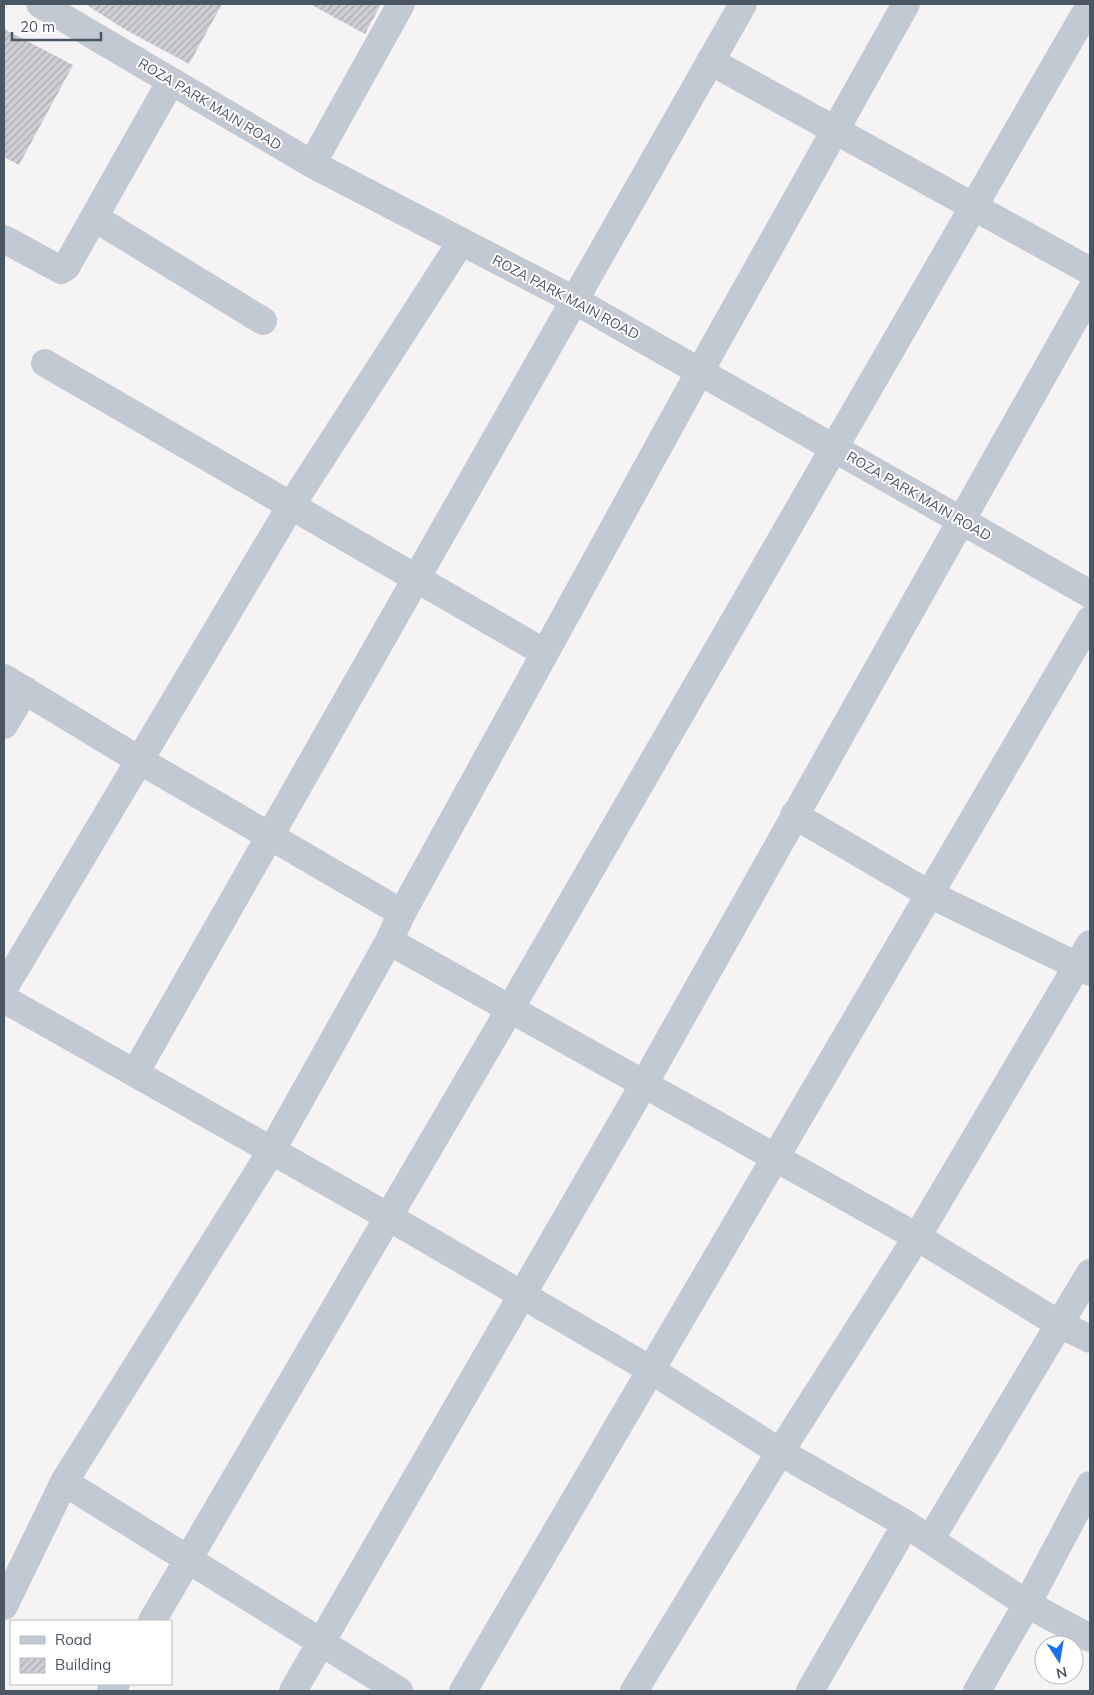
<svg xmlns="http://www.w3.org/2000/svg" width="1094" height="1695" viewBox="0 0 1094 1695" font-family="Mulish,sans-serif">
<style>
.building{fill:url(#building-hatch)}
.lines{fill:none;stroke-linecap:round;stroke-linejoin:round}
.street{stroke:#c1cad2;stroke-width:28}
.labels{text-anchor:middle;stroke-width:4;stroke-linejoin:round;paint-order:stroke}
.street-label{font-size:14px;fill:#4a5661;stroke:#fff}
</style>
<defs>
<pattern id="building-hatch" width="6" height="6" patternUnits="userSpaceOnUse" patternTransform="scale(1.25)"><rect width="6" height="6" fill="#cdcfd5"/><path d="M-1 1l2-2M0 6l6-6M5 7l2-2" fill="none" stroke="#a8abb0"/></pattern>
</defs>
<rect width="100%" height="100%" fill="#f5f3f3"/>
<path class="building" d="M85,4H222L189,64L126,30Z
M310,4H381L365,34Z
M4,29L73,65L19,165L4,157Z"/>
<g class="lines">
<path class="street" d="M40,4L312,164L574,300L1090,594
M710,61L1090,271
M312,164L401,4
M95,218L263,321
M4,239L61,270L66,267L171,81
M45,363L545,653
M4,678L139,760L402,913
M4,725L25,690
M794,815L929,894L1090,972
M389,941L917,1237L1059,1324L1090,1339
M4,988L292,504L461,242
M4,999L387,1216L651,1370L780,1452L906,1524L1027,1604L1090,1638
M135,1073L743,4
M64,1482L399,1691
M930,1540L1090,1273
M4,1606L64,1482L272,1150L389,941L402,913L700,371L906,4
M152,1621L510,1009L1090,5
M111,1691L116,1684
M293,1691L644,1084L1090,292
M463,1691L1090,620
M634,1691L780,1452L917,1237L1090,944
M810,1691L906,1524
M977,1691L1027,1604L1090,1485"/>
</g>
<g class="labels">
<g class="street-label">
<text transform="translate(210 104) rotate(31)" y="5">ROZA PARK MAIN ROAD</text>
<text transform="translate(566 297) rotate(28)" y="5">ROZA PARK MAIN ROAD</text>
<text transform="translate(919 496) rotate(30)" y="5">ROZA PARK MAIN ROAD</text>
</g>
</g>
<rect width="1094" height="1695" fill="none" stroke="#4a5661" stroke-width="10"/>
<rect x="10" y="1620" width="162" height="65" fill="#ffffff" stroke="#b7bbc0"/>
<rect x="20" y="1636" width="25" height="8" fill="#c1cad2" stroke="#b7bbc0"/>
<text x="55" y="1645" font-size="15" fill="#4a5661">Road</text>
<rect x="20" y="1658" width="25" height="15" fill="url(#building-hatch)" stroke="#b7bbc0"/>
<text x="55" y="1670" font-size="15" fill="#4a5661">Building</text>
<g transform="translate(1059 1660) rotate(168)"><circle r="24" fill="#ffffff" stroke="#b7bbc0"/>
<path d="M0-4L9 19L0 12L-9 19Z" fill="#1a73e8"/>
<text y="-8" font-size="14" font-weight="bold" text-anchor="middle" fill="#4a5661">N</text>
</g>
<path d="M12 32v8h89v-8" fill="none" stroke="#4a5661" stroke-width="2.5"/>
<text x="20" y="32" font-size="15" fill="#4a5661" stroke="#ffffff" stroke-width="4" paint-order="stroke">20 m</text>
</svg>
